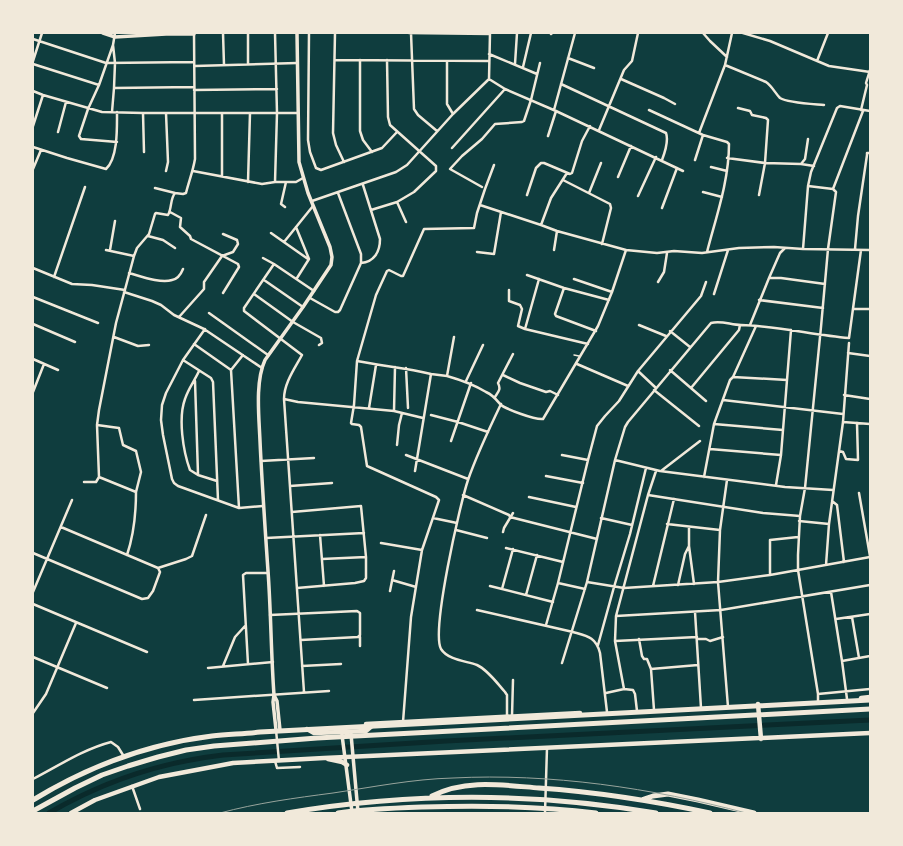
<svg xmlns="http://www.w3.org/2000/svg" width="903" height="846" viewBox="0 0 903 846" font-family="Montserrat,sans-serif">
<style>
.lines{fill:none;stroke-linecap:round;stroke-linejoin:round}
.canal{stroke:#0a2a2b;stroke-width:5}
.service{stroke:#f1e9da;stroke-width:1.5}
.minor{stroke:#f1e9da;stroke-width:2.5}
.tertiary{stroke:#f1e9da;stroke-width:3.5}
.primary{stroke:#f1e9da;stroke-width:4.5}
.motorway{stroke:#f1e9da;stroke-width:5}
.tram{stroke:#97a49c;stroke-width:1}
</style>
<rect width="100%" height="100%" fill="#0f3d3e"/>
<g class="lines">
<path class="canal" d="M49,813C102,782 162,762 223,755L446,741L870,720"/>
<path class="service" d="M574,355L579,356"/>
<path class="minor" d="M223,33L224,65
M248,33V64
M309,33L308,140L310,152L316,168L321,170L382,148L397,132
M335,33L333,133L336,145L344,162
M409,33L490,34
M411,33L414,109L418,115L437,131
M703,33L710,41L727,57
M743,33L770,41L829,66L870,72
M551,34L552,33
M33,39L106,63L194,62
M113,45L99,85L88,109L79,136L81,139L117,142
M489,54L537,74
M568,58L594,68
M335,60L489,61
M360,60V131L363,140L372,152
M33,61L42,33
M447,61V104L453,114
M817,61L828,33
M33,64L99,85
M515,64L517,33
M725,65L766,82C772,86 775,93 780,98C788,103 813,104 824,105
M195,66L297,63
M523,67L531,33
M489,79L505,89L556,111L683,171
M489,79L490,33
M621,79L664,98L675,104
M561,84L666,133C669,141 665,152 662,160
M114,88L194,87
M194,90L277,89
M33,91L43,95L102,112L143,113H298
M738,108L750,111L752,115L766,118L768,120L765,163L759,195
M554,110L575,33
M649,110L703,135L727,142L729,144C729,181 716,217 707,252
M861,110L867,85L866,83L870,70
M112,112L114,88L115,63L113,45L115,33
M143,113L144,152
M222,113V176
M33,126L43,95
M599,130L624,70L632,61L638,33
M58,132L66,102
M699,133L725,65L732,33
M548,136L556,111
M33,147L67,158L106,169C118,158 117,128 117,112
M452,148L505,89
M727,158L765,163L801,164L805,159L808,139
M695,160L703,135
M801,164L814,166
M711,167L727,171
M33,169L41,150
M166,171L168,162L166,113
M193,171L262,184L275,182H296L303,178
M618,177L631,146
M563,180L610,204L611,208L602,244
M248,182L250,113
M275,182L277,113L275,33
M808,186L833,189L836,192L828,249L821,327L805,488L800,516L798,555V570L818,694V701
M482,187L450,169L462,156L482,139L495,124L522,122L524,121L531,100L540,63
M155,188L175,193
M833,189L863,111
M703,192L722,197
M589,193L601,163
M527,195L536,168L541,163H544L570,174L572,173L582,141L590,126
M638,196L656,157
M312,201L396,172L407,165L453,114L489,79
M397,202L406,222
M480,205L541,225L557,231L626,250L657,253L674,251L702,253L739,248L774,247L803,249L870,250
M285,207L281,204L286,182
M662,208L677,168
M371,210L397,202L414,192L436,171V166L390,125L388,117L387,60
M170,212L181,218L180,227L190,236L191,239L238,264L239,267L223,293
M541,225L551,198L567,173
M296,227L309,259L297,278
M271,233L308,259
M148,236L163,240L175,248
M284,242L313,206
M803,249L808,186L811,172L837,108L840,106L870,111
M855,249L858,216L867,155V153H870
M106,250L134,256
M110,250L115,221
M554,250L557,231
M477,252L494,254L501,212
M263,258L274,264
M361,263C374,262 380,252 380,239L363,185
M33,268L72,284L92,285L125,290
M129,273C140,276 161,284 172,280C178,279 181,274 183,269
M527,275L564,288L609,300
M54,277L85,187
M769,278L780,253L785,248
M574,279L612,292
M264,280L303,307
M658,282L664,272L667,253
M564,288L555,314L556,316L596,331
M509,290V301L520,305L522,309L518,326L525,329L588,344
M124,292L152,301L161,305L174,315L204,329L262,368
M254,294L293,322L321,338L322,343L319,345
M714,294L728,250
M33,297L98,323
M310,298L335,312H338L340,310L361,263V254L338,193
M759,300L823,308
M853,309H870
M209,313L268,355
M179,317L204,289V282L222,256L233,252L238,244L237,240L223,234
M33,324L75,342
M639,325L666,336
M750,325L769,278H781L825,284
M205,329L183,360L166,393L162,405L161,420L163,435L172,479L174,483L178,486L239,508L263,506
M525,329L539,279
M670,331L690,347
M114,337L138,346L149,345
M194,344L231,370L239,508
M848,353L870,356
M33,359L58,370
M183,360L211,378L213,382L218,500
M357,361C382,366 407,368 431,374
M577,364L628,386
M406,368L408,408
M231,370L243,355
M670,370L706,401
M199,371C195,380 188,389 185,399C178,418 183,451 190,470L198,475L217,481
M638,371L656,388
M503,375L520,383L546,392L550,391L558,395
M447,376C461,380 473,384 486,392C493,395 496,399 500,404C505,409 535,420 543,419L598,326L612,292L626,250
M733,377L787,380
M195,381L198,474
M466,381L483,345
M691,388L739,330L740,325
M654,390L699,426
M33,392L44,364
M844,395L870,399
M495,397C499,391 501,389 498,383L513,354
M284,399L298,402L394,411L423,418
M723,400L843,414
M501,404C489,429 477,454 468,480C460,504 431,631 441,649C448,660 466,661 477,665C488,670 497,683 505,692L507,695V716
M369,408L376,365
M394,411L395,367
M431,415L458,422L488,432
M843,422L870,424
M714,424L783,430
M97,425L119,428L123,445L136,451L141,472L136,492
M451,441L471,383
M397,445L399,425L402,413
M710,449L781,455
M839,451L843,452L846,459L858,460L857,423
M406,455L468,479
M562,455L588,460
M615,460L660,471L785,487L833,490
M261,461L314,458
M415,471L431,374L447,376L454,337
M661,471L700,441
M546,476L583,483
M99,477L136,492C136,514 134,534 127,555
M704,477L714,424L730,380L733,377L756,326
M727,480L720,530L718,582L728,707
M84,482H96L99,477L97,425L99,410L116,323L134,256L137,248L149,234L155,214L156,213L168,215C172,208 170,199 175,193L183,194L186,193C189,181 193,171 195,159L194,34
M776,485L781,455L791,330
M290,486L332,483
M859,493L870,556
M463,495L509,515L510,517L597,539
M648,495L763,513L800,516
M529,497L576,507
M832,501L837,505L844,562
M292,512L361,506L366,557V578L364,581L355,583L297,588
M433,518L457,523
M601,518L632,525
M799,521L829,524
M667,524L720,530
M61,527L158,568L186,559L192,556L206,515
M689,527V546L694,584
M456,530L487,538
M503,532L504,528L513,513
M320,535L324,586
M266,538L364,533
M381,543L422,550
M506,548L563,562
M33,553L142,599L148,598L153,591L160,572L158,568
M322,559L366,557
M826,565L829,524L843,422L849,343
M770,575V540L798,537
M392,580L416,587
M587,582L624,588L718,582L770,575L870,557
M558,583L585,589
M678,585L685,554L689,546
M490,586L553,602
M653,586L674,499
M502,589L513,549
M390,591L394,571
M33,592L72,500
M831,592L842,661L847,699
M526,595L537,555
M33,604L147,652
M477,610L573,632C587,636 596,637 600,653L607,712
M695,612L701,708
M270,615L357,611L360,613V635L358,637L301,640
M616,616L721,610L870,585
M852,617L859,658
M836,619L870,614
M546,625L558,583L588,460L597,426L605,416L619,401L638,371L701,296L706,282
M360,637V646
M639,639L642,656L644,659H647L651,669L654,710
M697,639H706L710,641L723,637
M615,641L697,637
M598,645L614,587L630,534L646,468
M33,657L107,688
M842,661L870,656
M562,663L587,582L615,460L625,427L628,422L711,323C721,320 731,325 741,325C778,326 813,335 849,338L861,250
M248,664L243,575L246,573H268
M223,666L235,637L245,626
M302,666L341,664
M208,668L273,662
M651,669L698,665
M624,689L615,641L616,616L648,495L656,471
M304,692L284,399C284,383 295,368 302,355L244,311V308L274,264L314,291
M606,693L624,689L633,690L635,694L637,711
M818,694L870,689
M194,700L329,691
M33,713L46,694L76,623
M512,716L513,680
M403,722L411,617L422,550L439,500L436,497L367,466L361,427L359,425L352,424L351,423L354,405L357,361L376,295L387,271L389,270L401,276H403L424,229L474,228L477,213L485,189L494,165
M276,730L279,761
M275,761L277,768L300,767
M33,779C58,766 84,749 111,742L118,747L123,755
M132,786L140,809
M545,813L547,748"/>
<path class="tertiary" d="M103,33L115,37L166,34H194V33
M274,695L277,701L280,730
M276,730L273,702L274,695C271,654 271,612 268,571C265,527 262,484 260,441C259,416 255,382 265,360L303,307L331,265L332,257L330,247L308,193L299,162L297,33
M351,734L358,812
M342,735L352,812"/>
<path class="primary" d="M861,698L870,697
M758,704L761,739
M366,724L580,713
M307,729L314,733L342,732L366,731L373,725
M328,759L342,762L347,765
M71,813L95,800L159,777L233,763L324,758L870,733"/>
<path class="motorway" d="M432,796C465,779 502,785 539,788C597,792 654,801 710,813
M644,799L653,796L668,794L698,800L754,813
M33,800C87,767 148,744 212,736C228,734 244,734 260,732L870,700
M33,811L75,788L102,775L128,766L158,757L186,750L214,746L317,738L870,709
M287,813C411,792 533,792 656,813
M338,813C366,809 395,808 423,807C481,805 538,806 596,813"/>
<path class="tram" d="M220,813C257,803 295,798 333,793C373,787 413,779 453,778C550,773 652,788 746,813"/>
</g>
<rect width="903" height="846" fill="none" stroke="#f1e9da" stroke-width="68"/>
</svg>
